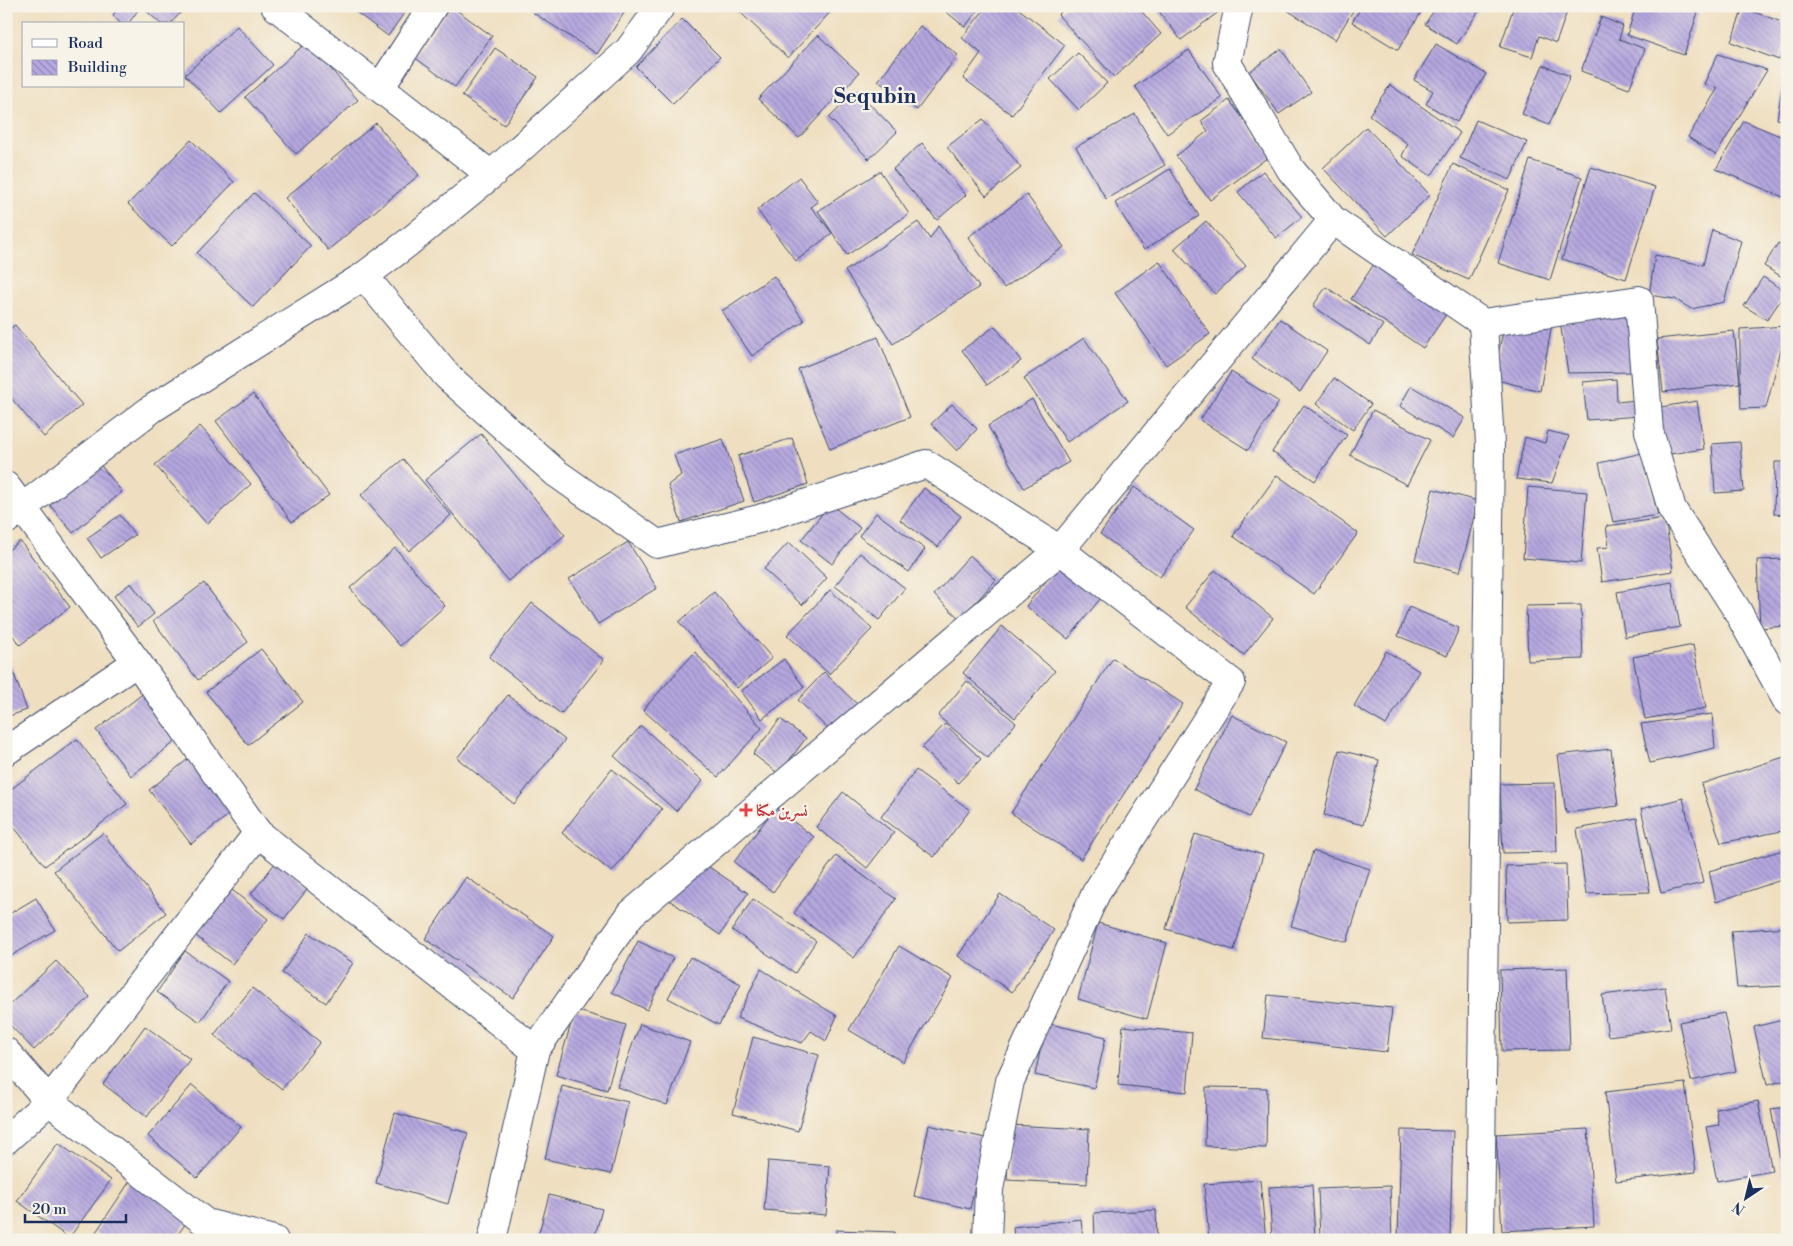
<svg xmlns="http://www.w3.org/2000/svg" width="1793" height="1246" viewBox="0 0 1793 1246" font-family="'Libre Bodoni',Amiri,serif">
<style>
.building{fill:url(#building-back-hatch)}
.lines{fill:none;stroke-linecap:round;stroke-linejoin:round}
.minor-casing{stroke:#3b496d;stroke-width:30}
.minor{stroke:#fff;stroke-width:28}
.health-dot{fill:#e0444e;stroke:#f7f3e8;stroke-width:2}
.labels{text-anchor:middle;stroke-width:4.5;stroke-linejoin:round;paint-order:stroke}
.health-label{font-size:16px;font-weight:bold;fill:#be3a42;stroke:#f7f3e8;text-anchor:start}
.district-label{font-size:21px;font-weight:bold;fill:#1b2f5e;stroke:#f7f3e8}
</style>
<defs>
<pattern id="building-back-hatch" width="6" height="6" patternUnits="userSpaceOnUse" patternTransform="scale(1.25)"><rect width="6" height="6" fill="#b5a7df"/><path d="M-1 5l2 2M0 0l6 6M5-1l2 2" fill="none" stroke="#9288b8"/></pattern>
</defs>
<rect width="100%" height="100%" fill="#f7f3e8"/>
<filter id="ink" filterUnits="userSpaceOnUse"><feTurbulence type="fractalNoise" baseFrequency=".02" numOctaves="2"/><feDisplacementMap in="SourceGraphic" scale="10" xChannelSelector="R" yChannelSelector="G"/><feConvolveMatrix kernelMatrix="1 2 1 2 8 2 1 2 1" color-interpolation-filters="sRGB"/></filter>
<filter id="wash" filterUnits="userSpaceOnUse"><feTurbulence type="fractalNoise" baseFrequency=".0096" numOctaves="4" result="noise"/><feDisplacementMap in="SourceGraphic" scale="20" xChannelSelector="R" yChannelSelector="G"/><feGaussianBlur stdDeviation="1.12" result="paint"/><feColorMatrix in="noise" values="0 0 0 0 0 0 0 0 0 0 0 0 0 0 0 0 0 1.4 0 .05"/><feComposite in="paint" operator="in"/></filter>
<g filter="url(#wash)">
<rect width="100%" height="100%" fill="#efdfc0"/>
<g id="blocks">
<path class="building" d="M119,6H187L170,24H161L141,6L128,24H121L113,15Z
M348,6H409L388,36Z
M451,6L492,36L455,87L414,57Z
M536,6H627L628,7L597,54L532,12Z
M745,6H836L788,58L740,12Z
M939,6H981L965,27Z
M987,6H1015L1065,45L1012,115L963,78L981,53L962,38Z
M1067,6H1137L1161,34L1114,77L1058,15Z
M1155,6H1223L1224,8L1181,40Z
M1289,6H1356L1335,40L1287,10Z
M1362,6H1425L1398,50L1352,22Z
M1437,6H1482L1457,44L1425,24Z
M1514,6H1569L1556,43L1539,36L1532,57L1500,47Z
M1636,6H1700L1684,55L1627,35Z
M1743,8L1787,24V40L1779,60L1731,42Z
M1601,17L1623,26L1619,39L1645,49L1629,89L1581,71Z
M682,19L720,57L673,104L636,67Z
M237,26L273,65L221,113L185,75Z
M920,26L958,55L917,110L878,81Z
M818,35L859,73L799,138L758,99Z
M307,42L358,100L296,154L245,97Z
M1436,44L1486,74L1457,122L1426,104L1433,91L1414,80Z
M495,48L538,77L504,125L462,96Z
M1281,49L1311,92L1279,114L1249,72Z
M1189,50L1222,98L1167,134L1135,86Z
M1078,53L1107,83L1079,110L1050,79Z
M1718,54L1767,70L1716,155L1688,137L1718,88L1704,84Z
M1543,65L1570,76L1549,125L1522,114Z
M1783,81H1787V121L1777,119Z
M1390,85L1460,133L1431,176L1402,156L1408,144L1369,115Z
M857,91L897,132L869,159L829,118Z
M1229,100L1271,155L1210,200L1176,156L1208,131L1201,121Z
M1135,114L1165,165L1106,199L1076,147Z
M983,119L1021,168L986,196L947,147Z
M1476,120L1527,142L1510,180L1460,158Z
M1744,121L1787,139V188L1783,197L1716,169Z
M376,123L419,175L328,250L285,198Z
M1366,127L1430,195L1387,236L1323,168Z
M191,140L234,182L172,246L128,204Z
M922,143L966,195L937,220L893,169Z
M1530,160L1582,177L1550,280L1498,263Z
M1453,164L1509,190L1469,280L1412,255Z
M1591,167L1655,187L1626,279L1562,259Z
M1170,169L1199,216L1144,250L1115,203Z
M880,171L909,214L847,255L818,211Z
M1263,171L1302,217L1276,238L1238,192Z
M799,177L818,202L811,207L832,233L796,261L757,210Z
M254,193L311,246L253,307L197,253Z
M1027,195L1064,247L1004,288L968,237Z
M1206,221L1246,266L1215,294L1174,249Z
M918,222L930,239L938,226L979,287L893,344L845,271Z
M1712,230L1741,241L1724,302L1691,309L1675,299L1649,295L1655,255L1703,265Z
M1778,243L1787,248V280L1764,266Z
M1159,261L1210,334L1166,365L1115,293Z
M1376,261L1449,310L1423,348L1351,299Z
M774,276L804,321L752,356L722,311Z
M1763,277L1786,292L1767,320L1744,306Z
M1326,287L1383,325L1370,345L1313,306Z
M1630,314L1633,372L1568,373L1560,322Z
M1280,319L1327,351L1300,392L1252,359Z
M1552,323L1540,391L1493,379L1503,331Z
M15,325L82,405L44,437L6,392V332Z
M995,326L1021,361L987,385L962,350Z
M1787,326L1766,408L1741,409L1740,383L1663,392L1657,339L1734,331L1740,383V329Z
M878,337L910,417L830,449L798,369Z
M1084,338L1128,401L1067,442L1024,378Z
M1231,372L1279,402L1248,450L1200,420Z
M1334,378L1371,404L1353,430L1316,404Z
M1616,379L1617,402L1637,400L1639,416L1587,420L1583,382Z
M1411,386L1465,418L1453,438L1400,406Z
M253,394L329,495L292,522L216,421Z
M1032,399L1069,462L1024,488L988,426Z
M1697,401L1704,449L1663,455L1655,408Z
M952,404L977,429L957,451L931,424Z
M1304,405L1347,435L1315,481L1272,452Z
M1373,410L1430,440L1407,485L1350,455Z
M200,426L251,484L207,524L155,465Z
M1548,431L1569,436L1552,483L1516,479L1525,437L1545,443Z
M481,434L565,535L508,581L425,480Z
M792,438L808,484L754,502L738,456Z
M723,439L744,501L681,522L668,485L681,475L674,455Z
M1740,442L1744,491L1715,493L1712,444Z
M1642,453L1658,515L1613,522L1599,463Z
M403,459L451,515L409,551L361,495Z
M1775,462H1787V515L1774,514Z
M99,463L122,492L73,533L49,504Z
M1277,475L1358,533L1314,594L1233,536Z
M1134,487L1194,530L1160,577L1100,534Z
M1528,487L1587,492L1581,563L1523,558Z
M924,488L961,516L938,547L900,520Z
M1433,489L1478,501L1460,572L1415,560Z
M830,504L860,528L832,564L801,540Z
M876,513L925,549L909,572L859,536Z
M120,515L135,535L101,558L87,538Z
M1665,518L1673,571L1602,582L1597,548L1609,547L1606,526Z
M20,541L70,607L20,645L6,627V552Z
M628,542L657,588L598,624L569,579Z
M789,542L827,578L802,605L764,569Z
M395,548L445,606L400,646L350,588Z
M860,553L905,588L879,620L835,586Z
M970,555L996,580L960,619L934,595Z
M1787,559V626L1760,628L1757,560Z
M1058,566L1100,599L1068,639L1026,606Z
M1215,570L1273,618L1244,655L1185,607Z
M1672,582L1680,627L1625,637L1617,592Z
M131,583L154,614L138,627L114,596Z
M204,583L248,642L198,680L153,621Z
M830,590L872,629L829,674L787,635Z
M714,592L772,658L737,688L679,622Z
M532,603L604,660L561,714L489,657Z
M1581,605L1583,659L1528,661L1526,606Z
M1409,607L1459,628L1447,656L1398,636Z
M1002,626L1055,671L1015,718L963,673Z
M1693,645L1706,708L1645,719L1633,657Z
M261,649L303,702L248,745L206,692Z
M1386,651L1419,671L1386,725L1354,706Z
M6,652L27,710L6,717Z
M695,652L762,728L718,777L643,710Z
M1113,658L1183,704L1081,859L1011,813Z
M784,659L804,687L762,719L741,691Z
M824,672L860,707L833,734L798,700Z
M967,681L1016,723L988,758L938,716Z
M145,692L180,738L131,776L96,730Z
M508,695L565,740L514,804L457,758Z
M1712,714L1715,748L1650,763L1641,724Z
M1232,715L1286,742L1249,817L1194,789Z
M780,719L806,738L779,774L753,754Z
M945,724L981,759L958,783L922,748Z
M641,726L703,781L676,811L614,756Z
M77,739L127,804L45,866L6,817V793Z
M1611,749L1618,806L1566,813L1558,755Z
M1339,750L1379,760L1363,825L1324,815Z
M192,756L235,810L191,844L149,790Z
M1787,756V830L1721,843L1701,784Z
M612,769L662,809L612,872L562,833Z
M916,770L970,810L934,857L881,817Z
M1555,783L1557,852L1503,853L1500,784Z
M843,792L894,833L867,868L816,827Z
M1683,798L1703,883L1661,893L1641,809Z
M775,808L814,837L773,892L734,862Z
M1637,818L1650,892L1586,894L1577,829Z
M103,833L166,913L118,951L54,871Z
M1195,834L1263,855L1234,950L1166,929Z
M1787,849V878L1716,902L1709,871Z
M1313,851L1370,869L1347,942L1291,926Z
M836,856L896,899L854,958L794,913Z
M697,859L748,893L720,935L669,900Z
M276,862L309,887L284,919L251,894Z
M1566,864L1568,920L1507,922L1506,866Z
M466,877L554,936L513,998L425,939Z
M232,890L268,919L232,964L196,936Z
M1000,894L1054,930L1012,992L958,956Z
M36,898L55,930L6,959V916Z
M753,899L816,941L795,973L732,930Z
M1098,923L1167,943L1147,1019L1078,999Z
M1787,927V986L1737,988L1731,931Z
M309,933L353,963L326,1003L282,973Z
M638,941L673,958L647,1010L612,992Z
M899,946L953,978L903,1062L849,1030Z
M185,951L228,981L200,1022L157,992Z
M690,957L741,984L719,1025L668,998Z
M56,961L90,997L34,1050L6,1021V1008Z
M1567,968L1570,1050L1502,1051L1500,970Z
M761,969L837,1016L826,1041L811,1031L802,1043L737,1018Z
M1665,987L1671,1028L1608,1036L1602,995Z
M252,988L320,1042L282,1089L214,1035Z
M1268,995L1392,1008L1387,1052L1263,1038Z
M575,1010L626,1025L607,1090L556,1075Z
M1724,1013L1736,1071L1691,1081L1679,1022Z
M1787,1019V1080L1767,1085L1754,1027Z
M1046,1023L1106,1037L1094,1088L1035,1075Z
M640,1024L690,1042L667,1105L617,1087Z
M145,1026L190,1059L147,1117L103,1084Z
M1123,1026L1192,1033L1187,1092L1118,1085Z
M753,1037L819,1055L798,1131L733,1113Z
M1685,1083L1696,1172L1616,1181L1605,1092Z
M192,1085L241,1127L197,1178L148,1136Z
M562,1086L628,1102L611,1174L545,1159Z
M1206,1087L1267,1088L1266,1148L1205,1146Z
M1758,1101L1772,1171L1717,1181L1706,1127L1719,1125L1716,1109Z
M1787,1107V1191H1786L1771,1109Z
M395,1113L468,1133L448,1204L376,1183Z
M929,1125L985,1138L970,1209L914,1196Z
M1009,1125L1089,1129L1087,1184L1007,1180Z
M1588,1129L1594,1226L1502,1231L1496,1134Z
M1401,1130L1453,1131L1450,1238L1398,1237Z
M58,1143L111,1180L69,1238L17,1201Z
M768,1161L830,1166L826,1215L764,1210Z
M1260,1180L1266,1240H1209L1204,1184Z
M130,1181L188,1220L174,1240H107L96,1232Z
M1312,1185L1315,1240H1272L1269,1187Z
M1390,1186L1392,1240H1320L1318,1189Z
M549,1195L602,1209L594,1240H537Z
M1156,1210L1157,1240H1095L1094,1213Z
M1081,1219L1083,1240H1014L1013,1227Z
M836,1230L895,1232L894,1240H836Z"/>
</g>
</g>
<g filter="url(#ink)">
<use href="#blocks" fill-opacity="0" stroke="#3b496d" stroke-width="1"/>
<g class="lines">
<defs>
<path id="minor" d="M275,6L491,175
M1239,6L1227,63L1291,170L1333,220L1483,323L1639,300L1649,431L1672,509L1737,610L1787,701
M380,88L433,6
M364,276L447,376L556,473L657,544L759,519L926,464L1060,550L1231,682L1096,893L1010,1081L989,1189L987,1240
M6,486L137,662L258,833L535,1050
M6,520L153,408L364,276L409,242L491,175L628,51L661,6
M6,751L137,662
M6,1052L49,1101L206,1223L274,1240
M6,1140L49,1101L258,833
M492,1240L535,1050L631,914L1060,550L1333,220
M1480,1240L1490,444L1483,323"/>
</defs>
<use href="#minor" class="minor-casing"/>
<use href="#minor" class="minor"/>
</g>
</g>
<path class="health-dot" d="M743.5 802.5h5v5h5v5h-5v5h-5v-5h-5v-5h5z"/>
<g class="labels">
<g class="health-label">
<text x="756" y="816">نسرين مكنا</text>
</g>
<g class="district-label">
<text x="875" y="103">Sequbin</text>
</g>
</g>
<rect width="1793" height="1246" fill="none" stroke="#f7f3e8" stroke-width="25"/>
<rect x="22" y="22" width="162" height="65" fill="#f7f3e8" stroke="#9fa5b1"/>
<rect x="32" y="39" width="25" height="8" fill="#ffffff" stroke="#9fa5b1"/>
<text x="68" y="48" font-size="15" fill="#1b2f5e">Road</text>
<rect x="32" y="60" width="25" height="15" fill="url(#building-back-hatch)" stroke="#9fa5b1"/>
<text x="68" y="72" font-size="15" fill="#1b2f5e">Building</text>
<g transform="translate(1746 1198) rotate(215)" stroke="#f7f3e8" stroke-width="4" paint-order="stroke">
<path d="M0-4L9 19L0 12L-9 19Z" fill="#1b2f5e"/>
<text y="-8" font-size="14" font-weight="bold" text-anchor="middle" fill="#1b2f5e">N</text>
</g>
<path d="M25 1214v8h101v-8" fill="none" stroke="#1b2f5e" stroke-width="2.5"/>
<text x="32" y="1214" font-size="15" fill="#1b2f5e" stroke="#f7f3e8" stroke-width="4" paint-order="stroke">20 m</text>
</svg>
